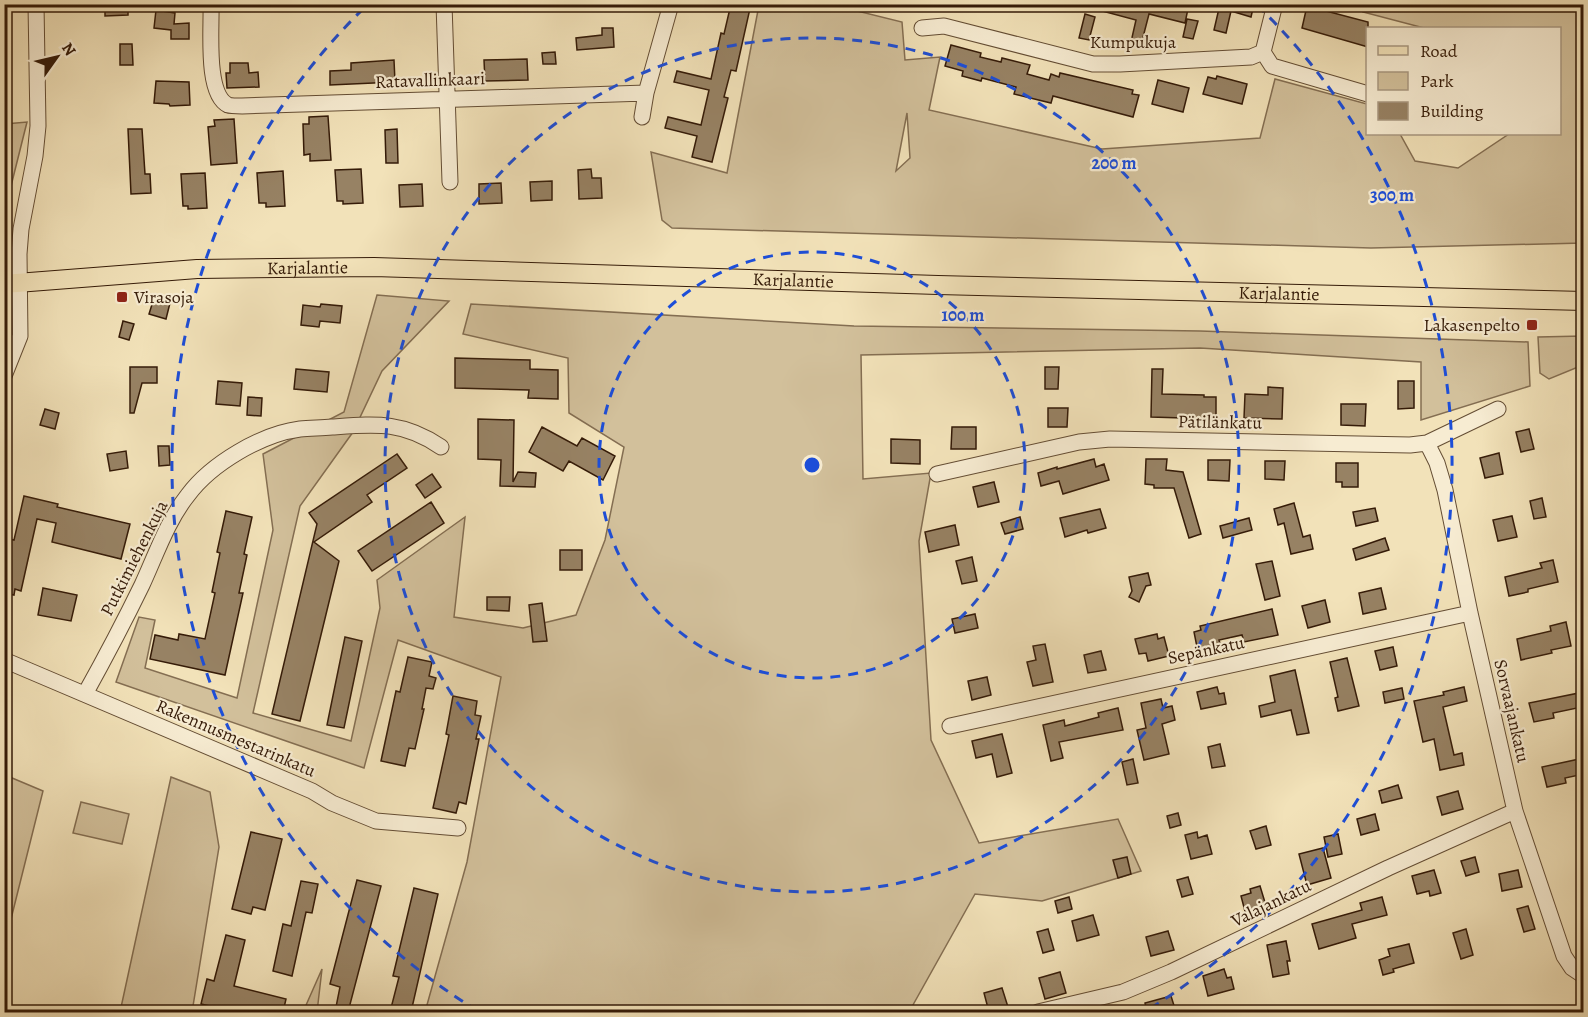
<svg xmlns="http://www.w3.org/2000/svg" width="1588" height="1017" viewBox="0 0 1588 1017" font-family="Alegreya,serif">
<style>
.green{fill:#d2c09b;stroke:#846e52;stroke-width:1.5;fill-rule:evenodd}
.building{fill:#978264;stroke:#351b08;stroke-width:1.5}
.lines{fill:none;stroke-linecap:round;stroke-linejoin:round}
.minor-casing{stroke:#644d34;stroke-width:17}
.major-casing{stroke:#351b08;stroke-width:20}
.minor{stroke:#f7ecd2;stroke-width:15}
.major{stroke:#f2e2b9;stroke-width:18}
.ring{fill:none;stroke:#1d4ed8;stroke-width:3;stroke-dasharray:10 8}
.poi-dot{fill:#8f2418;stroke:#f7ecd2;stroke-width:2}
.labels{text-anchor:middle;stroke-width:4.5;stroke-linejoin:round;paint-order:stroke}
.street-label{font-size:18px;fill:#351b08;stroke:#f7ecd2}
.poi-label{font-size:18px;fill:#351b08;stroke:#f7ecd2;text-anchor:start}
.centre{fill:#1d4ed8;stroke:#f7ecd2;stroke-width:3}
.ring-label{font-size:18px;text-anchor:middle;font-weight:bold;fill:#1d4ed8;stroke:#f7ecd2;stroke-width:4.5;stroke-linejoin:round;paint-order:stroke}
</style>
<rect width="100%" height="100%" fill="#f2e2b9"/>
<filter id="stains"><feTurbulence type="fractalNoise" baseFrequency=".00333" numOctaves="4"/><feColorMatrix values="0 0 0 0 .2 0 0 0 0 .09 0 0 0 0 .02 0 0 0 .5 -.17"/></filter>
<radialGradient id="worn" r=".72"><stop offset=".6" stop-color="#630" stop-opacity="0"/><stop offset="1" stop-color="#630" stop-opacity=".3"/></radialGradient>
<path class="green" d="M829,4L902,22L905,60L940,57L929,110L1102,149L1260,138L1275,79L1367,104L1368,134H1400L1415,161L1458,168L1509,134H1560V28H1424L1363,12L1365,5H1583V243L1371,248L672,228L662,220L651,152L727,173L759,5ZM907,113L910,158L896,171Z
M27,122L5,210V124Z
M377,295L449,301L382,371L353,432L300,506L253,713L351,741L380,608L377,580L465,517L454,617L523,628L576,615L605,540L624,447L569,413L568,358L463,334L471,304L854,326L1200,331L1528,342L1530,386L1421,420V362L1200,348L861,355L863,479L931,473L919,541L931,740L979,843L1118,819L1141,871L1042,901L975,894L909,1012H425L467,862L501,677L398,640L364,768L116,682L139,617L155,620L145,668L237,698L273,530L263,454L344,412Z
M1583,336V365L1549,379L1540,373L1538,337Z
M5,775L43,791L5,943Z
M171,777L210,792L219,847L192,1012H120Z
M81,802L129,814L122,844L73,833Z
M322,969L317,1012H303Z"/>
<path class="building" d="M105,4H128V15L105,16Z
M731,4H751L736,71L731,70L724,97L728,98L712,162L692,157L697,136L665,128L668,117L701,125L709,90L674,82L677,71L711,79L721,33L724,34Z
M1092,4H1189L1185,23L1149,14L1141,45L1131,42L1136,20L1091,8Z
M1220,4H1254L1251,17L1231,11L1226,33L1214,30Z
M1307,6L1368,22V47L1302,28Z
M156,10L175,13L174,24L189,23V39H171V30L154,28Z
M1085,14L1095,17L1089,40L1079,38Z
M1187,19L1198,21L1193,39L1183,37Z
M602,28H613L614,47L577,50L576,38L602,35Z
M120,44H132L133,65H120Z
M951,45L981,53L980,57L1001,62L1002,58L1030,65L1027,74L1049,80L1051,74L1059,77L1060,73L1133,90L1132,94L1139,95L1133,117L1053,96L1051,103L1014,94L1016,87L982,78L981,81L962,76L963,71L945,66Z
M555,52L556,64H543L542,53Z
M527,59L528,80L485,81L484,60Z
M394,60L395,82L330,85V71L351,70V63Z
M230,63H248L249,73L258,72L259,87L227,88L226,73H230Z
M1217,76L1247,84L1242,104L1203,94L1208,77L1216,79Z
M1158,80L1189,88L1183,112L1152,104Z
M156,81L189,82L190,105L170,106L169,104L154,103Z
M328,116L331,160L310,161V154L304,155L303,124H309V117Z
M234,119L237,163L211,165L208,127L215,126L214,120Z
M128,129H142L145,174H150L151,193L131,194Z
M397,129L398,163H386L385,130Z
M361,169L363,203L343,204V201H337L335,170Z
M591,169L592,178H601L602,198L579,199L578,170Z
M283,171L285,206L266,207V203H259L257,173Z
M205,173L207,208L188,209V206H183L181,174Z
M552,181V200L531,201L530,182Z
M501,183L502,203L479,204V184Z
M422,184L423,206L400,207L399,185Z
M154,298L170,303L166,319L149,314Z
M321,304L342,306L340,323L320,321L319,327L301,325L303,305L320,307Z
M123,321L134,324L129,340L119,337Z
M455,358L530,360V369L558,370V399L528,398L529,390L455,388Z
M130,367H157V383H142L134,413H130Z
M1045,367H1059L1058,389H1045Z
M296,369L329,372L327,392L294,389Z
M1152,369H1163L1162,394L1204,395V397H1216V419L1151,417Z
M218,381L242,383L240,406L216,404Z
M1398,381H1414V408L1398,409Z
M1268,387L1283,388L1282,419L1244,418L1245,394L1268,395Z
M248,397L262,398L261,416L247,415Z
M1341,404H1366L1365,426L1341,425Z
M1048,408H1068L1067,427H1048Z
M45,409L59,413L55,429L40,425Z
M478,419L514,420L513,482L518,472L536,473L535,487L500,486L501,460L478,459Z
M542,427L577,446L582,438L615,456L603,480L569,461L563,471L529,452Z
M952,427H976V449H951Z
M1529,429L1534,449L1521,452L1516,432Z
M891,439L920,440V464L891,463Z
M158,446H169L170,465L159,466Z
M126,451L128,468L110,471L107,454Z
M1499,453L1503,474L1485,478L1480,458Z
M397,454L407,468L367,495L372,502L314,542L339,561L300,721L272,714L317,524L309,513Z
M1094,459L1096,467L1104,464L1109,480L1063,494L1059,481L1041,486L1038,473L1057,467V469Z
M1146,459H1167L1166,470L1183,472L1201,534L1189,538L1174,488H1154V485L1145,484Z
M1208,460H1230L1229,481L1208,480Z
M1265,461H1285L1284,480L1265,479Z
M1336,463H1358V487H1342V482H1336Z
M432,474L441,487L425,498L416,485Z
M994,482L999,502L978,507L973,487Z
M24,496L58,504L57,507L130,524L121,559L52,542L56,523L37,519L21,591L15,589L14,595L4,593V538L14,540Z
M1542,498L1546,517L1534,519L1530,501Z
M431,502L444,523L372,571L358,551Z
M1294,503L1303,537L1310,535L1313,549L1291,554L1284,523L1278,525L1274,509Z
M1375,508L1378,521L1356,526L1353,512Z
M1100,509L1106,528L1088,533L1087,530L1065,537L1060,518Z
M226,511L252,517L244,554L247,555L239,593H243L225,675L150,659L155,635L178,640L179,634L205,639L215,593L212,592L220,553L217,552Z
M1512,516L1517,537L1498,541L1493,520Z
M1020,517L1023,529L1005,534L1001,523Z
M1249,518L1252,530L1223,538L1220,526Z
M955,525L959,545L929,552L925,532Z
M1385,538L1389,550L1356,560L1353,549Z
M560,550H582V570H560Z
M972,557L977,581L962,584L956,561Z
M1553,560L1558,582L1528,589V592L1509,596L1505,577L1542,568L1540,563Z
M1272,561L1280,596L1265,600L1256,564Z
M1148,573L1151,585L1146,586L1139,602L1129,597L1132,591L1129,577Z
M43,588L77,595L71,621L38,615Z
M1381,588L1386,609L1363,614L1359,593Z
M487,597H510L509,611L487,610Z
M1325,600L1330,622L1308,628L1302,606Z
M542,603L547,641L533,642L529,605Z
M1272,609L1278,635L1244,642L1242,635L1219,640L1221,647L1198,652L1194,632L1201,630L1200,626Z
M975,614L978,628L955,633L952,619Z
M1566,622L1571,646L1551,650L1552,653L1521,660L1517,639L1551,631L1550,626Z
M1157,634L1158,639L1164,637L1169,656L1148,661L1146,653L1139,654L1135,639Z
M345,637L362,641L344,728L327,725Z
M1045,644L1053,682L1033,686L1027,662L1036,660L1033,646Z
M1393,647L1397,666L1380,670L1375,651Z
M1101,651L1106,670L1088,673L1084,655Z
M408,657L432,662L429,676L436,678L433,689L426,688L422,709H424L415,749L409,748L405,766L381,761L396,691L400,692Z
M1347,658L1359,706L1338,711L1335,698L1338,697L1330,662Z
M1295,670L1309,733L1297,735L1291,710L1261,717L1259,706L1275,702L1270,676Z
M987,677L991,695L972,700L968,681Z
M1217,687L1219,694L1224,693L1226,704L1201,709L1197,692Z
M1464,687L1467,701L1443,707L1454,755L1462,753L1464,765L1440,770L1434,739L1423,742L1414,701L1444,695L1443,692Z
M1402,688L1404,699L1385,703L1383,692Z
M1579,693L1582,707L1553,713L1554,718L1534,722L1529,703Z
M453,696L477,701L475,715L481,716L476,739H479L466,804L459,802L456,813L433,808L449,735L446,734Z
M1161,699L1163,708L1172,706L1175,720L1162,724L1169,754L1144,760L1137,730L1146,728L1141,703Z
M1118,708L1123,730L1059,742L1063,758L1051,761L1043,725L1064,720L1065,726L1099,717L1098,713Z
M1002,734L1012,773L997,777L992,754L976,758L972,741Z
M1220,744L1225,766L1212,768L1208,747Z
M1584,758V774L1565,778L1566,783L1547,787L1542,767Z
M1133,759L1138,783L1127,785L1122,762Z
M1398,785L1402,798L1382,803L1379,791Z
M1458,791L1463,809L1442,815L1437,797Z
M1178,813L1181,825L1170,828L1167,816Z
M1375,814L1379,830L1361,835L1357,819Z
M1266,826L1271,845L1256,849L1250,831Z
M251,832L282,839L265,910L253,907L251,914L232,909Z
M1197,832L1198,838L1207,835L1212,854L1191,859L1185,835Z
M1338,834L1342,854L1328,857L1324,837Z
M1323,848L1331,878L1307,885L1299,854Z
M1127,857L1131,874L1118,878L1113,860Z
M1475,857L1479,872L1466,876L1461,861Z
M1434,870L1441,893L1430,896L1429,891L1417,894L1412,876Z
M1518,870L1522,887L1502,891L1499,874Z
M1188,877L1193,894L1182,897L1177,880Z
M357,880L381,886L348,1012H335L340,987L330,984Z
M301,881L318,884L312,913L306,912L292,976L273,971L283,924L291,926Z
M1260,886L1267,909L1246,915L1241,896L1251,893L1250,889Z
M414,888L438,894L411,1012H390L399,977L393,976Z
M1069,897L1072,909L1058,913L1055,901Z
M1382,897L1387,915L1352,924L1356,938L1319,949L1312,924L1362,910L1360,903Z
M1528,906L1535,929L1524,932L1517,909Z
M1093,915L1099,935L1077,941L1072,921Z
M1048,929L1054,950L1043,953L1037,932Z
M1466,929L1473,955L1461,959L1453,933Z
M1168,931L1174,950L1151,956L1146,937Z
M226,935L245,940L234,986L286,999L283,1012H236L201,1004L207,979L214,981Z
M1286,941L1290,961H1287L1289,974L1273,977L1267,945Z
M1409,944L1414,963L1393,969L1394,972L1383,975L1379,960L1390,956L1388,949Z
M1224,969L1227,978L1231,977L1234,989L1208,996L1203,976Z
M1060,972L1066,993L1045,999L1039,978Z
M1002,988L1008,1007L989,1012L984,993Z
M1171,996L1176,1012H1147L1145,1003Z"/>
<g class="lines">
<defs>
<path id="minor" d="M211,4C212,27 205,94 228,105C231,106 238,106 242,106L646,93L671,4
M444,4L450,182
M922,28L944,26L1093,64H1120L1251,57L1263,52L1275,4
M1263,52L1272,66L1368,94
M642,117L646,93
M4,376L20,336L19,254L21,229L35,156L38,126L36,4
M1427,443L1437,463L1445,490L1470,613L1515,811L1564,956L1572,968L1584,976
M937,474L1079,442L1110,439L1410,445L1427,443L1498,409
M4,660L312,791L332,803L376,821L458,828
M85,694C105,658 124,622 142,585C156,555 167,521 188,495C211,464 261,434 300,429C310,428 321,428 332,427C376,424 403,421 441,447
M950,726L1470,613
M1038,1012L1123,992L1171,972L1388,868L1515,811"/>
<g id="major">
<path id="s1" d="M4,284L197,269L374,267L938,285L1584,301"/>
</g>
</defs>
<use href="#minor" class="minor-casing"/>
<use href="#major" class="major-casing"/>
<use href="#minor" class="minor"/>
<use href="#major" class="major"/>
</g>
<g class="ring">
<circle cx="812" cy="465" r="213"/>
<circle cx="812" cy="465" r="427"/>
<path d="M478 1011A640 640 0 0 1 367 5M1257 5A640 640 0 0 1 1146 1011"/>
</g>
<g class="poi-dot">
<rect x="116" y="291" width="12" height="12" rx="3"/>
<rect x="1526" y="319" width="12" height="12" rx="3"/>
</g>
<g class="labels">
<g class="street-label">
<text x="1133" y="48">Kumpukuja</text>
<text transform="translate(430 80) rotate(-2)" y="6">Ratavallinkaari</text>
<text dy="6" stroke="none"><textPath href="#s1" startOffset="304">Karjalantie</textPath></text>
<text dy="6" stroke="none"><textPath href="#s1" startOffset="790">Karjalantie</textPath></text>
<text dy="6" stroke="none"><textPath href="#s1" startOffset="1276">Karjalantie</textPath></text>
<text transform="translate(1220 422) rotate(1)" y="6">Pätilänkatu</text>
<text transform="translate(134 558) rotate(-63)" y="6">Putkimiehenkuja</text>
<text transform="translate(1206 650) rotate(-12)" y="6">Sepänkatu</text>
<text transform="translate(1512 711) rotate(77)" y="6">Sorvaajankatu</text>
<text transform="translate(236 738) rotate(23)" y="6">Rakennusmestarinkatu</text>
<text transform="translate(1271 903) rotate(-26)" y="6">Valajankatu</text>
</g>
<g class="poi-label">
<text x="134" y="303">Virasoja</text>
<text x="1520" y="331" text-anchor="end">Lakasenpelto</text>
</g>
</g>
<circle cx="812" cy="465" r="9" class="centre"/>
<g class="ring-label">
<text x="1114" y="169">200 m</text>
<text x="1392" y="201">300 m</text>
<text x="963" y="321">100 m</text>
</g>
<rect width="1588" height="1017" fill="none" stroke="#f2e2b9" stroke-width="24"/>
<rect x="6" y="6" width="1576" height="1005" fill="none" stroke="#351b08" stroke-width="3"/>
<rect x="12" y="12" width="1564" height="993" fill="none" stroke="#351b08" stroke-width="1.5"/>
<rect x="1366" y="27" width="195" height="108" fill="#f7ecd2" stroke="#a99881" stroke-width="1.5"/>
<rect x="1378" y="46" width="30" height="9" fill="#f2e2b9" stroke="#a99881" stroke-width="1.5"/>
<text x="1420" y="57" font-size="18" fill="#351b08">Road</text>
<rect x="1378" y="72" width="30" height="18" fill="#d2c09b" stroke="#a99881" stroke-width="1.5"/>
<text x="1420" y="87" font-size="18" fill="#351b08">Park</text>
<rect x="1378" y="102" width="30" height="18" fill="#978264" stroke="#a99881" stroke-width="1.5"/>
<text x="1420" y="117" font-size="18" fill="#351b08">Building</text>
<g transform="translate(57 57) rotate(56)" stroke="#f7ecd2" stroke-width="4.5" paint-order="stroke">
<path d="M0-4.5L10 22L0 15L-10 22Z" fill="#351b08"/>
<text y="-9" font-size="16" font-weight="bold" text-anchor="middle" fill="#351b08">N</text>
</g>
<rect width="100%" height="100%" filter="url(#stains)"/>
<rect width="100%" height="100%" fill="url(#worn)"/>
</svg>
